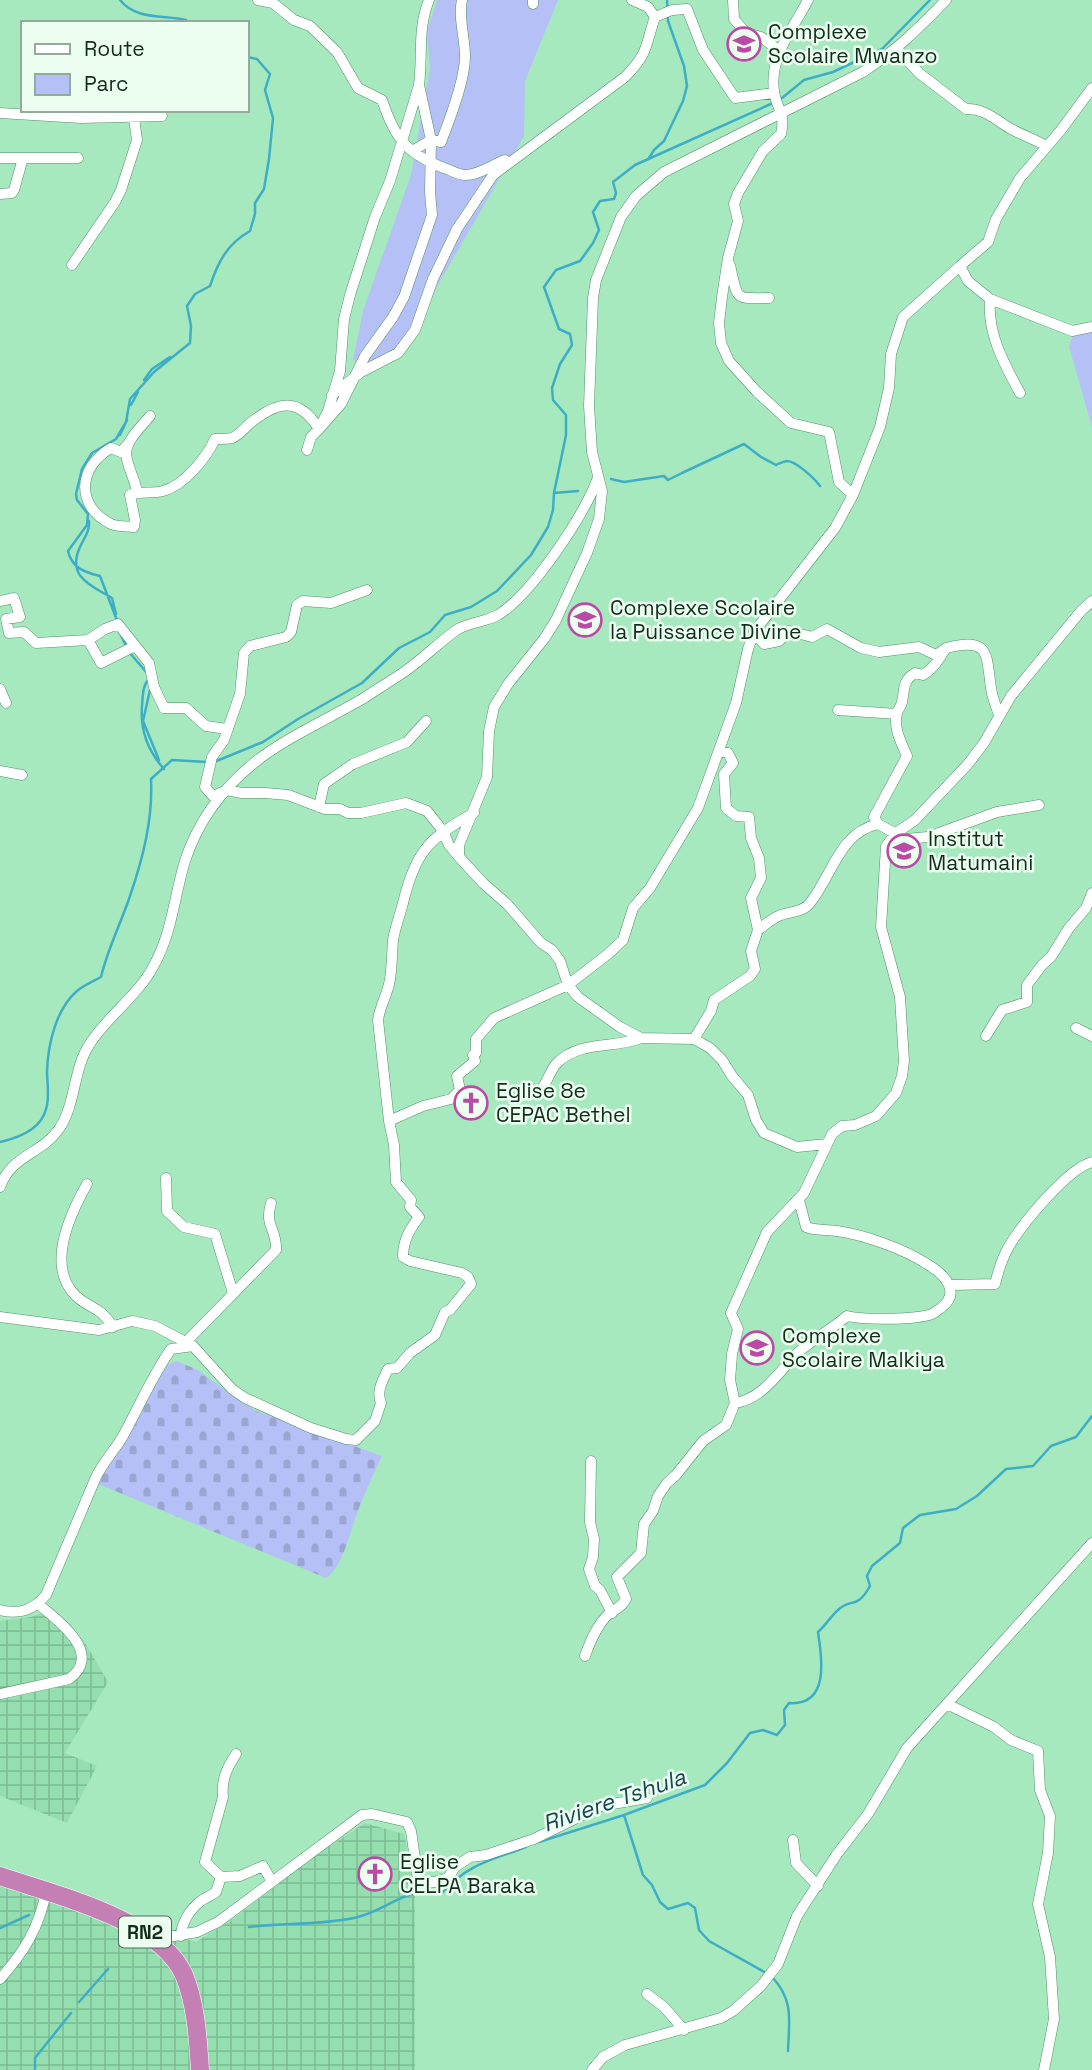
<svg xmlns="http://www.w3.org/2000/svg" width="1092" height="2070" viewBox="0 0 1092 2070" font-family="'Space Grotesk',sans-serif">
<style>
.industrial{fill:url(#industrial-grid)}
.cemetery{fill:url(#cemetery-stones)}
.park{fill:#b5c0f6}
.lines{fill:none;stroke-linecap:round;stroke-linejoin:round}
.stream{stroke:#3eadc6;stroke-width:2.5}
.street-casing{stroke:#519069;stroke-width:11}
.highway-casing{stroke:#fff;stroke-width:19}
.street{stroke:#fff;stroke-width:10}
.highway{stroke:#c47fb4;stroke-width:18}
.labels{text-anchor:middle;stroke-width:5;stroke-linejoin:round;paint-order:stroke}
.shield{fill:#ebfef0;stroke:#536b5c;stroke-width:2}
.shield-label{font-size:19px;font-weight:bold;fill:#122c1c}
.poi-label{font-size:21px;fill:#122c1c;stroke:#ebfef0;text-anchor:start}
.water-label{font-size:23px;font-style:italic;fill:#164651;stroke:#ebfef0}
</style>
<defs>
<pattern id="industrial-grid" width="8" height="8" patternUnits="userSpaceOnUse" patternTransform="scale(1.75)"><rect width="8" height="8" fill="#95deb0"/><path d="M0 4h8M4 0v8" fill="none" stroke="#7fbf97"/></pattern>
<pattern id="cemetery-stones" width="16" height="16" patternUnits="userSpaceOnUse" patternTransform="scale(1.75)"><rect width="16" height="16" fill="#b5c0f6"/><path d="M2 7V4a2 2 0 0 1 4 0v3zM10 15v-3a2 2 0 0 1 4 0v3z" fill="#9ba5d2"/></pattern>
</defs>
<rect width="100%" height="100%" fill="#a7e9be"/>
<path class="industrial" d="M48,1611L84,1641L108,1682L65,1753L97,1766L67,1823L0,1796V1621L31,1617Z
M365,1823L404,1834L415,1882V2070H0V1870L167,1933L196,1942L232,1920L307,1861Z"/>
<path class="cemetery" d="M176,1361L196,1369L256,1411L382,1456C374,1473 366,1490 359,1508C351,1526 344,1567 326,1578L98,1484L160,1368Z"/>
<path class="park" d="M437,0H558L525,81L524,136L439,283L421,321L396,351L365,365L353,360L363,311L411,175L430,69L427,31Z
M1092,322V427L1069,347L1075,328Z"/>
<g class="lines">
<path class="stream" d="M120,0C136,20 163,15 186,20L188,23
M782,98L804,80L833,72L882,49L930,0
M649,158L654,150L664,141L683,101L687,86L684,66L668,21L667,0
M144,380L152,369L170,357
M131,405L138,392
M120,435L127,420
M611,479L624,482L664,476L668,480L682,473L744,444L761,457L776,465C777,464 786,461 787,461C796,461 815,479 820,486
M554,493L578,491
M89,521C90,531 84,538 80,547C66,577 92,586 112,598L116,614
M118,623L100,576C84,572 72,568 68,551L87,525L88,514L77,500L76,494L82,469L92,453L116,439L126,422L130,399L154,372L190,343L191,326L187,306L195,294L210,286C218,262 227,244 250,231L255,214V203L264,189L269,159L273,118L265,90L270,74L257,59L247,57
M120,633L126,646
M129,652L147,673
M149,679C142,686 143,697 142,706C140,730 148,751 164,769
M150,690L143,721L159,760
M214,762L263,742L298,719L362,683L399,648L430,632L445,615L471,607L497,591L531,555L548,527L553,510L554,493L566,435V415L553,400L552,388L560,364L572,345L570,334L559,329L544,287L556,270L580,261L593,243L599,230L593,212L600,201L614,199L616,193L613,182L635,165L773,103
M0,1142C18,1138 41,1130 46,1109C50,1098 47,1082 47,1071C48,1044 56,1009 77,991C84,985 94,981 101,977C108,948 121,923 130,896C143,858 153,819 151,779L172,760L207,762
M624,1815L643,1875L652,1885L660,1902L668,1909L688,1903L695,1908L699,1930L709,1941L768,1974
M539,1842L624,1815L705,1785L727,1763L750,1733L763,1730L777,1735L785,1725L784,1710L789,1703C830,1706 822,1658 818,1632C826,1625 831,1616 838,1610C851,1597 856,1611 870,1586L867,1576L872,1566L900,1543L903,1528L920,1515L956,1509L977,1496L1006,1469L1033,1466L1051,1446L1076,1437L1092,1416
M249,1927C284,1923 320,1925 354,1918C390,1910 403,1886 442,1893C467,1864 492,1860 526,1847
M0,1928L29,1915
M773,1978C794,2001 789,2021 788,2051
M79,2002L108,1969
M35,2070V2058L71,2013"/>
<defs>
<path id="street" d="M258,0L273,3L294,20L310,26L337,52L358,88L382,100C395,138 405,153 444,168C451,170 458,175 465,175C479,175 492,165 505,160
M632,0L648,7L655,17
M733,0L734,19L746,33L761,37L780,51
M808,0C793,29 769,56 774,91C776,108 786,113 781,134L763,151L738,193L734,204L738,221L728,258L722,297L719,323L721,343L729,361L757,392L791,423L829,432L839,482L853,495
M533,4V0
M897,49L919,73L966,109C984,108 996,120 1011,129C1023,135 1035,140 1047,146
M0,113L81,118L162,116
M412,151L431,140L441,142C450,119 465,80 465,56C465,38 458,17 462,0
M0,158H78
M0,194L12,193L14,190L23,158
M72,265L115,202L121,190L137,140L134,118
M730,265C738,300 733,299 769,298
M960,266L988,242L996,219L1020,178L1061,130L1092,88
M990,299C987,333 1004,364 1020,393
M332,395L361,372L398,353L415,330L433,279L457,229L493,175L625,77C649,53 645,46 655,17L672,10L687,9L703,50L735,98L774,93
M128,444L121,452L111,448C78,467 75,506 111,524C118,527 127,526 134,527L135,520L130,495C140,491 152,494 163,491C185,485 206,458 215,439C220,439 227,439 232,438C238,436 244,429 249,424C276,402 298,395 319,429L341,404L365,356L393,317L404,297L432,215L430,192L431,140L419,85
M307,450L311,437L319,429L328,411L340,371L344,319L350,295L375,217L390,181L419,85C423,55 417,30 429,0
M137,492C135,479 127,466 126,454C126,440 142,426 150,416
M367,590L331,603L303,601L297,605L291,632L286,637L250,646L244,653L240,694L224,740L212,757L205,787L213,796L227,790L242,793H265L288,795L325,809H340L348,813H361L406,803L427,811L443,831L449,845L459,857L483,883L507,904L541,943L552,950L560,961L568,985L578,997L620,1027L641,1038L694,1039L710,1048L722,1060L732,1076L748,1095L756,1120L764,1133L797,1147L827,1144
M0,601L14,598L20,617L6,619L9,633L24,632L36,643L88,640L101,663L135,646
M754,632L764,644L779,641L789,631L812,637L827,629L861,648L879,652L919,647L936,655L946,648
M88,640L105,629L118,624L149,663L154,687L164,708H186L206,726L227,729
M0,689L6,703
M838,710L897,714
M0,771L22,775
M319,807L324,784L353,764L407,742L426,721
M878,824L874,817L907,756C901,742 893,728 897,712C899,709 901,706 902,702C905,689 902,681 915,673L923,675C934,668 940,658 946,648C990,637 986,653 991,688C992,697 996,706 999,715
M459,856V845L487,777L489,731L494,707L508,684L544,639L556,620L587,553L599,519L602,491L592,452L589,406L593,298L596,280L621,217L636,196L664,172L863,72C897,50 918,29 946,0
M758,930C765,925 772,918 781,915C791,911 802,913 810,903C833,874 839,833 878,824L906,839L928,837L997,812L1039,805
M1076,1028L1092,1036
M986,1036L1002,1010L1027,1002V985L1042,965L1051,957L1069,928L1086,908L1092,893
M694,1039L711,1011L714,1000L750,976L755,969L751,951L758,930L751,898L761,878L759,858L751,838L749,817L736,816L726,808L724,774L733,763L728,753L719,751
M543,1087C548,1080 551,1069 557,1063C580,1040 614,1049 641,1038
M389,1121L423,1106L451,1099L460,1090L457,1076L475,1061L473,1055L476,1053V1039L494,1018L568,985L608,954L623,940L633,908L650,888L698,808L736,703L748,649L754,632L835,528L853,495L880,427L889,388L891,354L903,317L960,266L968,281L990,299L1072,331L1092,327
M166,1178L167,1211L184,1227L215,1234L233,1293
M87,1184C70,1214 45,1266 76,1296C91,1310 99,1305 113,1327
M0,1187C11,1155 42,1154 59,1129C76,1104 73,1070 89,1045C107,1016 137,997 153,967C172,934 174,897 185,861C198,821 222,789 254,763C283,739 330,718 364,698C377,689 391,681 404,672C423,659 439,642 458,629C471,622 485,622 498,615C531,595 583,517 597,480
M951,1285L995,1284C998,1272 1002,1259 1008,1248C1021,1225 1067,1169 1092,1162
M0,1317L99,1330L132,1321L155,1326L193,1346L232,1389L245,1398L311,1428L346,1439L356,1440L375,1421L381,1403C376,1391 383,1380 388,1369L397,1368L410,1353L435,1335L445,1312L450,1310L471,1284L468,1277L462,1273L410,1261L403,1257C403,1240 410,1229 419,1217L410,1207L411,1200L396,1182L394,1145L389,1121L378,1020C380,1005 388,994 390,979C392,966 392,953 393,940C395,928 400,915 403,903C415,853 428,838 474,813
M186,1342L276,1250C277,1228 264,1227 271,1203
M735,1403C766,1398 781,1367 802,1349C817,1337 833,1328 847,1316C864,1320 916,1320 932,1314C933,1314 940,1308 941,1308C962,1292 944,1274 927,1264C904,1249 865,1235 837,1231C826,1229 817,1231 806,1227L799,1200
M591,1461L590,1522L594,1539L593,1557L589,1569L595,1586L600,1590L612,1613
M0,1610C20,1615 33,1610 46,1595L96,1477C103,1462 115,1450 123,1436C139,1407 152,1376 171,1349L193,1346
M585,1656C590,1642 597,1624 609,1614C615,1609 621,1608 626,1599L617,1577L641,1553L644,1524L653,1511L658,1496L667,1483L676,1475L703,1441L726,1425L735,1403L730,1380L732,1354L738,1329L731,1313L767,1232L804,1193L832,1134L842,1126L855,1125L876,1116L896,1093L902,1076L904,1061L900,997L881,927L886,846L896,833L915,820L968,764L984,743L1011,696L1081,611L1092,601
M0,1694L69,1679C104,1654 58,1620 38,1604
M947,1704L994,1727L1011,1740L1038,1751L1040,1790L1050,1816L1048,1853L1038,1904L1050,1957L1054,2019L1044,2070
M236,1754C227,1768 221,1780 223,1797L205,1862L221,1877L240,1876L263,1866L272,1882
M793,1840L796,1863L818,1886
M181,1936C181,1923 191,1908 201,1901C206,1897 211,1896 216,1892L221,1877
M156,1939L197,1932L218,1922L362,1815L372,1814L407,1822L411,1831L418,1879L423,1882H435L448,1878L455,1867L470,1857L486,1855L534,1839L601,1806L647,1798
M0,1979C24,1952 39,1928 46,1892
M647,1994L664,2007L684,2030
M592,2070L603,2057L625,2045L721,2018L733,2011L761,1986L778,1964L797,1916L837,1854L868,1814L907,1748L1092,1543"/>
<path id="highway" d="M0,1876C55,1895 159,1919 184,1975C196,2004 198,2039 200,2070"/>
</defs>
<use href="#street" class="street-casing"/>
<use href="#highway" class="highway-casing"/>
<use href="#street" class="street"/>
<use href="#highway" class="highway"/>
</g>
<defs>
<symbol id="school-ring" viewBox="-11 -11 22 22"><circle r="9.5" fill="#ebfef0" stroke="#ba4aa5" stroke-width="1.5"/><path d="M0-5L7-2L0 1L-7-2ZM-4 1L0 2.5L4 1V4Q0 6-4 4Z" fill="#ba4aa5"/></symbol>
<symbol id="church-ring" viewBox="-11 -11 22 22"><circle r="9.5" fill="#ebfef0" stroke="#ba4aa5" stroke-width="1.5"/><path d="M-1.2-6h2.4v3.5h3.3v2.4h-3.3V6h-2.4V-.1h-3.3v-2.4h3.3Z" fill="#ba4aa5"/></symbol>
</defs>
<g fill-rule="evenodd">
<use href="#school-ring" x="725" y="25" width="38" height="38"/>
<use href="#school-ring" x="566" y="601" width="38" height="38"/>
<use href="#school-ring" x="885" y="832" width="38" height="38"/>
<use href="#church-ring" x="452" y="1084" width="38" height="38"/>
<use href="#school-ring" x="738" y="1329" width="38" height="38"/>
<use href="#church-ring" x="356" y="1855" width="38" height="38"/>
</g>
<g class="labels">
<rect class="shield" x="119" y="1916.5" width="52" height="31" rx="5"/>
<g class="shield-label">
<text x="145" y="1939">RN2</text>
</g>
<g class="poi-label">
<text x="768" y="39">Complexe<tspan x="768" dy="24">Scolaire Mwanzo</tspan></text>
<text x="610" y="615">Complexe Scolaire<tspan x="610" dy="24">la Puissance Divine</tspan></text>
<text x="928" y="846">Institut<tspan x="928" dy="24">Matumaini</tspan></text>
<text x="496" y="1098">Eglise 8e<tspan x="496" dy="24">CEPAC Bethel</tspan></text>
<text x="782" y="1343">Complexe<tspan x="782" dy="24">Scolaire Malkiya</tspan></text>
<text x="400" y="1869">Eglise<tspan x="400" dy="24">CELPA Baraka</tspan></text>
</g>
<g class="water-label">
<text transform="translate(614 1800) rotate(-19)" y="8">Riviere Tshula</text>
</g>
</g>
<rect x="21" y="21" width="228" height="91" fill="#ebfef0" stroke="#94aa9b" stroke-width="2"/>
<rect x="35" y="44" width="35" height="10" fill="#ffffff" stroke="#94aa9b" stroke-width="2"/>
<text x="84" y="56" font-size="21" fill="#122c1c">Route</text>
<rect x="35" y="74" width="35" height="21" fill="#b5c0f6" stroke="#94aa9b" stroke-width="2"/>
<text x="84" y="91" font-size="21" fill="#122c1c">Parc</text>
</svg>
